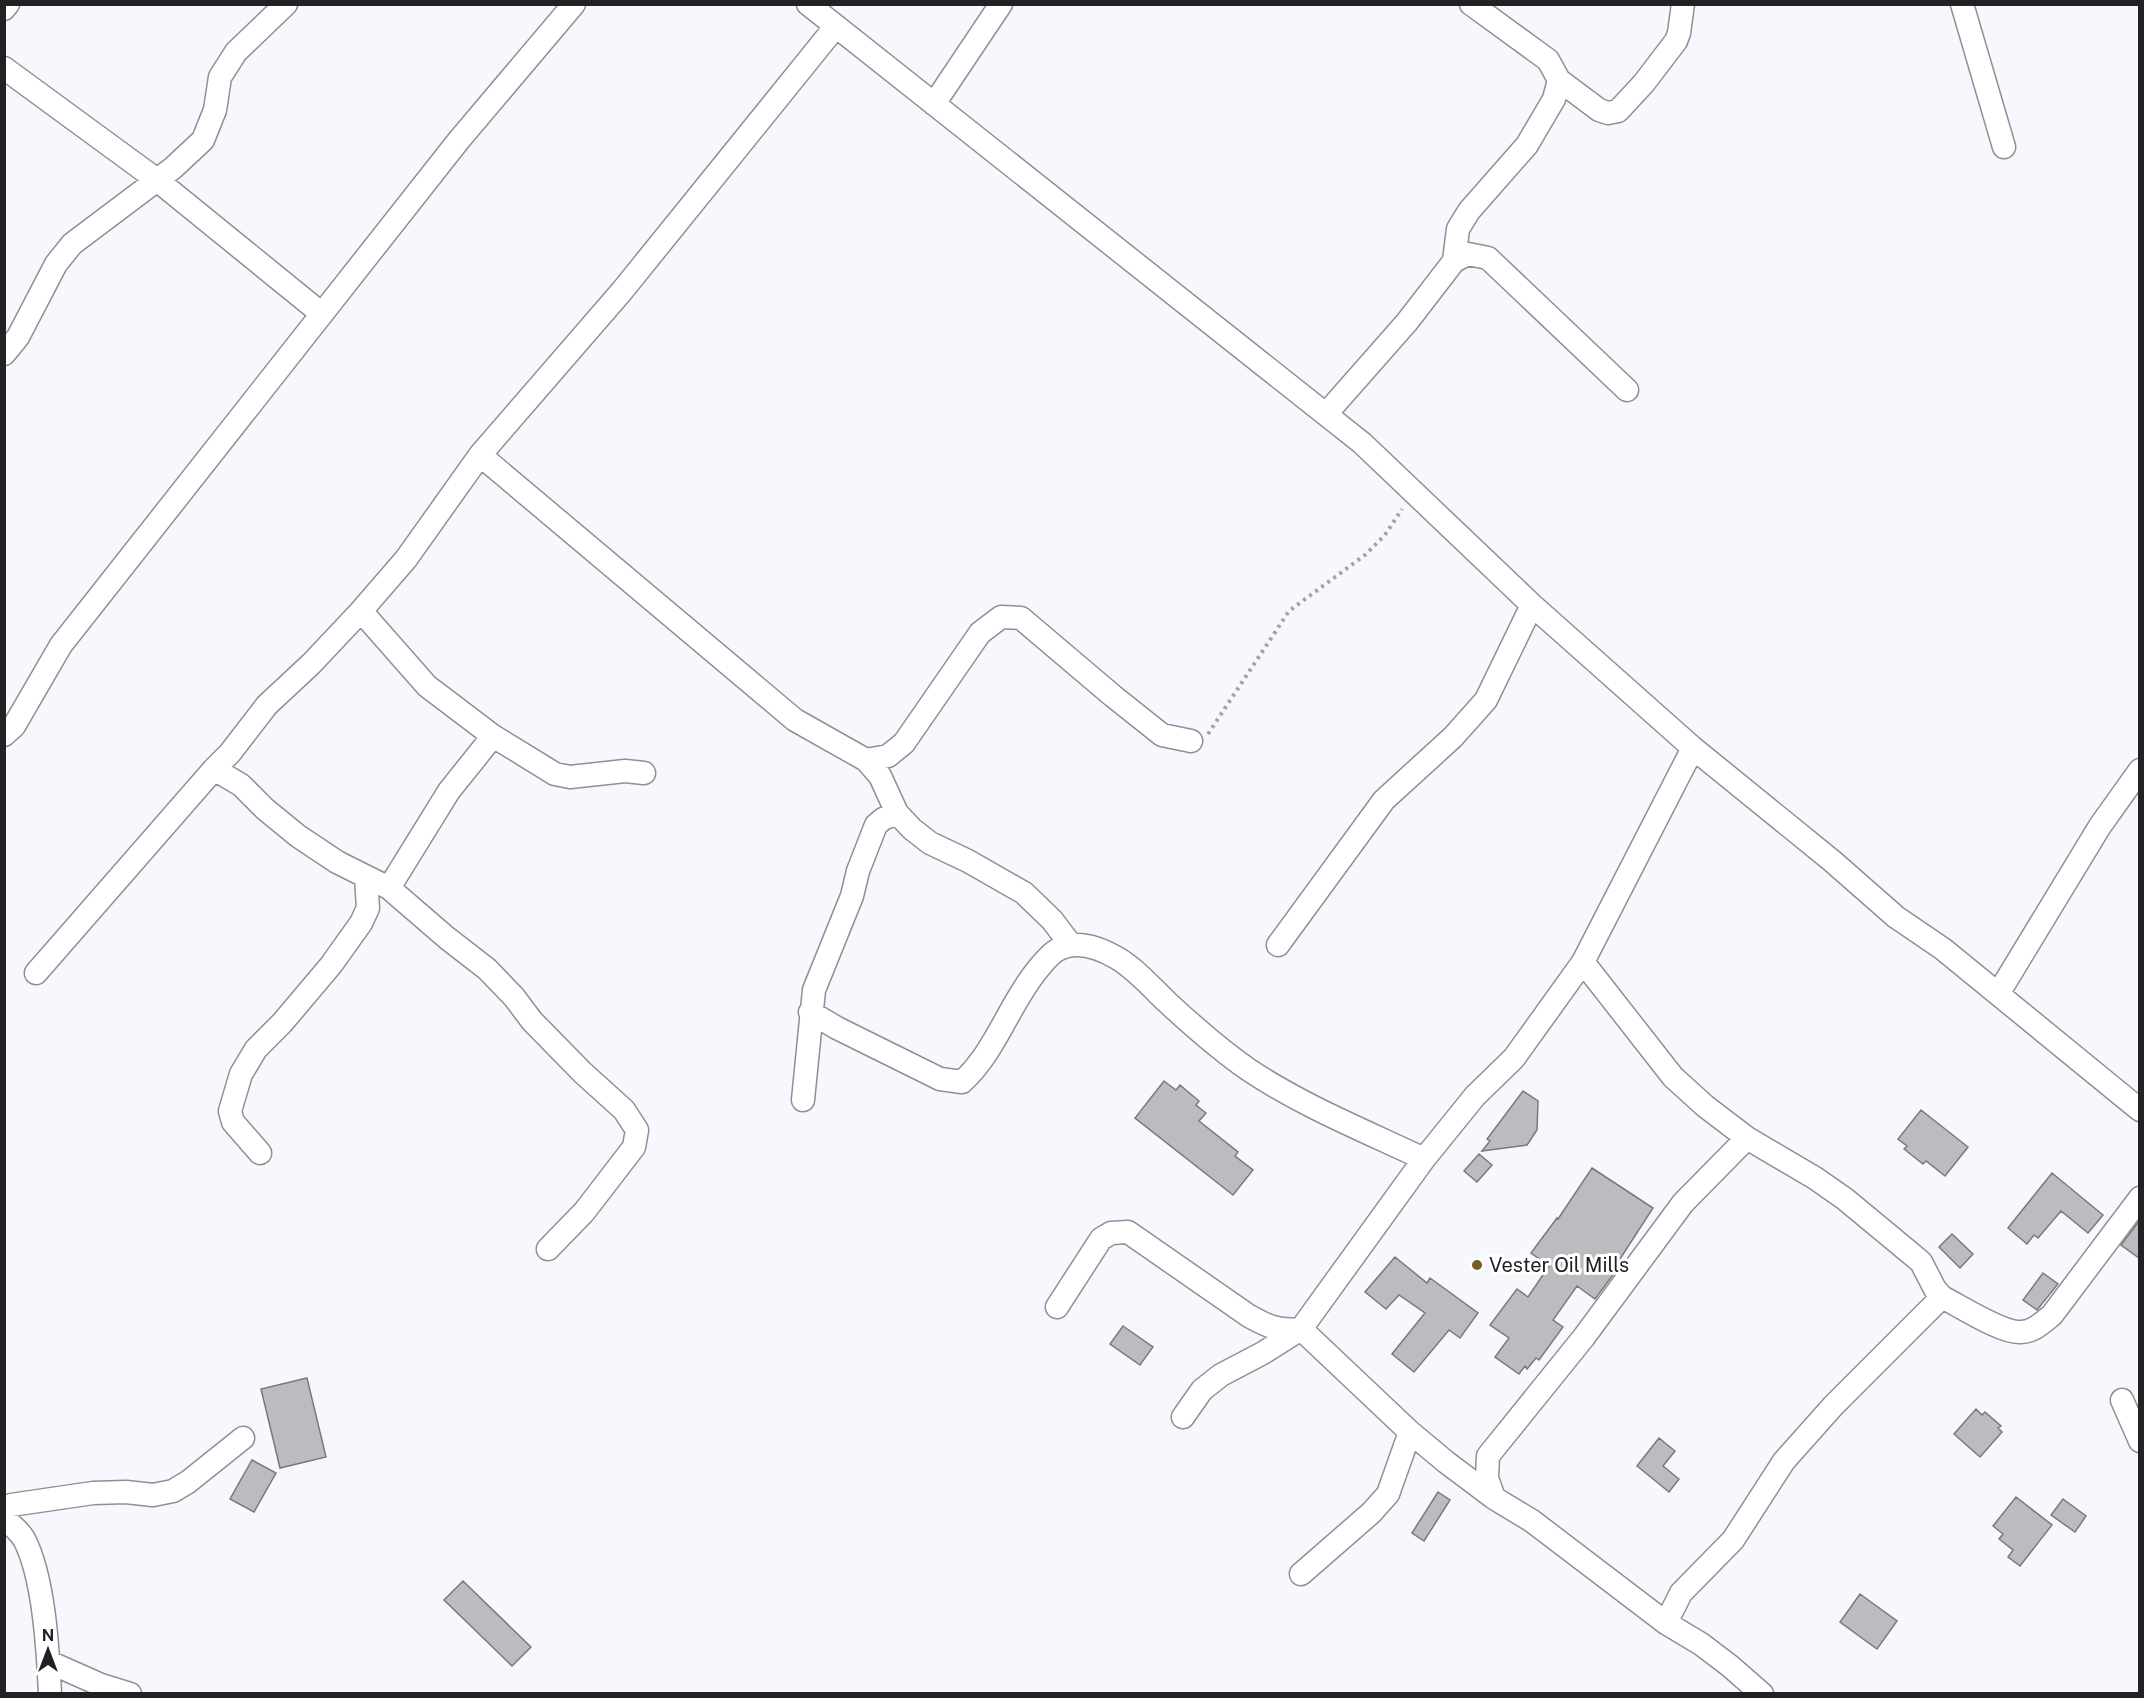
<svg xmlns="http://www.w3.org/2000/svg" width="2144" height="1698" viewBox="0 0 2144 1698" font-family="'Public Sans',sans-serif">
<style>
.building{fill:#bebbc0;stroke:#7b787d;stroke-width:1.5}
.lines{fill:none;stroke-linecap:round;stroke-linejoin:round}
.minor-casing{stroke:#8e9095;stroke-width:25}
.path{stroke:#a2a2a7;stroke-width:4;stroke-dasharray:3 4.5;stroke-linecap:butt}
.minor{stroke:#fff;stroke-width:22}
.poi-dot{fill:#745c2c;stroke:#fff;stroke-width:2}
.labels{text-anchor:middle;stroke-width:6;stroke-linejoin:round;paint-order:stroke}
.poi-label{font-size:20px;fill:#222224;stroke:#fff;text-anchor:start}
</style>
<rect width="100%" height="100%" fill="#f7f8fe"/>
<path class="building" d="M1164,1081L1176,1090L1180,1085L1199,1101L1196,1105L1206,1113L1199,1121L1238,1152L1235,1156L1253,1170L1233,1195L1135,1118Z
M1523,1091L1538,1101L1537,1130L1527,1145L1482,1151L1490,1141L1487,1139Z
M1921,1110L1968,1147L1945,1176L1926,1161L1923,1164L1904,1149L1907,1146L1898,1139Z
M1479,1154L1492,1165L1477,1182L1464,1171Z
M1592,1168L1653,1208L1618,1262L1621,1264L1595,1299L1577,1286L1553,1320L1563,1327L1539,1360L1536,1358L1527,1369L1525,1366L1519,1374L1495,1357L1509,1338L1490,1325L1517,1289L1528,1297L1549,1266L1531,1253L1557,1218L1558,1219Z
M2052,1173L2103,1215L2088,1233L2061,1211L2038,1238L2034,1235L2027,1244L2008,1228Z
M2139,1221V1258L2121,1245Z
M1952,1234L1973,1254L1960,1268L1939,1247Z
M1395,1257L1427,1283L1430,1278L1478,1313L1460,1338L1449,1330L1414,1372L1392,1354L1425,1313L1399,1295L1386,1309L1365,1292Z
M2043,1273L2058,1284L2037,1310L2023,1300Z
M1123,1326L1153,1347L1140,1365L1110,1344Z
M307,1378L326,1457L280,1468L261,1389Z
M1976,1409L1982,1415L1985,1412L2001,1426L1998,1428L2002,1432L1980,1457L1954,1434Z
M1659,1438L1675,1451L1663,1466L1679,1479L1669,1492L1637,1466Z
M252,1460L276,1473L254,1512L230,1499Z
M1438,1492L1450,1500L1424,1541L1412,1533Z
M2016,1497L2052,1525L2020,1566L2008,1557L2013,1550L1999,1539L2003,1534L1993,1526Z
M2063,1499L2086,1516L2075,1532L2051,1515Z
M463,1581L531,1647L512,1666L444,1600Z
M1860,1594L1897,1621L1877,1649L1840,1622Z"/>
<g class="lines">
<defs>
<path id="minor" d="M808,4L1362,443L1532,605L1693,748L1831,860L1896,917L1943,949L2140,1110
M1962,4L2004,147
M4,9L8,4
M4,68L157,180L322,314
M1559,80L1599,110L1608,113L1618,111L1644,83L1676,41L1679,33L1683,4
M934,104L1001,4
M1454,261L1458,229L1469,211L1527,145L1554,99L1559,80L1548,60L1471,4
M4,354L18,337L56,264L72,244L173,168L203,140L215,110L220,77L236,52L286,4
M1326,414L1407,322L1454,261L1468,254L1488,258L1627,390
M480,455L795,720L866,760L880,776L897,813L912,829L930,843L968,861L1024,893L1052,920L1071,945
M4,735L14,726L61,645L459,140L574,4
M866,760L888,756L904,743L980,633L1001,617L1021,618L1113,696L1162,735L1191,741
M214,769L241,785L265,809L298,836L337,862L389,888L447,938L487,969L514,997L532,1021L583,1073L624,1110L637,1130L634,1147L584,1212L548,1249
M644,773L625,771L570,777L555,774L493,736L427,686L361,611L406,559L480,455L622,291L836,26
M389,888L449,791L493,736
M1278,945L1384,800L1453,737L1486,700L1532,605
M1583,962L1673,1077L1705,1106L1747,1138L1815,1178L1845,1199L1909,1252L1921,1262L1935,1289L1942,1297C1960,1306 2000,1332 2019,1332C2032,1333 2042,1323 2052,1315L2140,1198
M36,973L214,769L230,753L267,705L311,664L361,611
M1998,994L2100,826L2140,770
M810,1012L837,1028L940,1079L962,1082C996,1051 1009,1004 1038,969C1044,962 1049,955 1057,950C1077,939 1100,948 1117,958C1136,969 1152,988 1168,1003C1194,1027 1220,1050 1249,1070C1303,1106 1365,1131 1424,1159
M803,1100L814,990L852,896L858,871L876,825L883,819L897,813
M260,1153L233,1122L230,1111L241,1074L256,1049L282,1023L331,965L361,923L368,908L366,878
M1057,1307L1101,1239L1111,1233L1128,1232L1249,1316C1269,1327 1278,1331 1301,1329L1410,1432L1446,1462L1494,1498L1532,1521L1666,1623L1701,1644L1730,1666L1762,1694
M2122,1400L2140,1441
M1183,1417L1202,1390L1221,1375L1263,1353L1301,1329L1424,1159L1475,1096L1514,1058L1583,962L1693,748
M1494,1498L1487,1478L1488,1456L1584,1337L1683,1203L1747,1138
M4,1508L11,1505L93,1493L126,1492L153,1495L173,1491L188,1482L243,1438
M4,1519C12,1525 19,1531 24,1539C44,1577 48,1650 50,1694
M1301,1574L1371,1513L1388,1494L1410,1432
M1666,1623L1681,1593L1733,1540L1784,1461L1833,1406L1942,1297
M49,1662L101,1685L130,1694"/>
</defs>
<use href="#minor" class="minor-casing"/>
<path class="path" d="M1208,734L1289,611L1365,555L1385,535L1402,509"/>
<use href="#minor" class="minor"/>
</g>
<circle class="poi-dot" cx="1477" cy="1265" r="6"/>
<g class="labels">
<g class="poi-label">
<text x="1489" y="1272">Vester Oil Mills</text>
</g>
</g>
<rect width="2144" height="1698" fill="none" stroke="#222224" stroke-width="12"/>
<g transform="translate(48 1650)" stroke="#ffffff" stroke-width="4.5" paint-order="stroke">
<path d="M0-4.5L10 22L0 15L-10 22Z" fill="#222224"/>
<text y="-9" font-size="16" font-weight="bold" text-anchor="middle" fill="#222224">N</text>
</g>
</svg>
